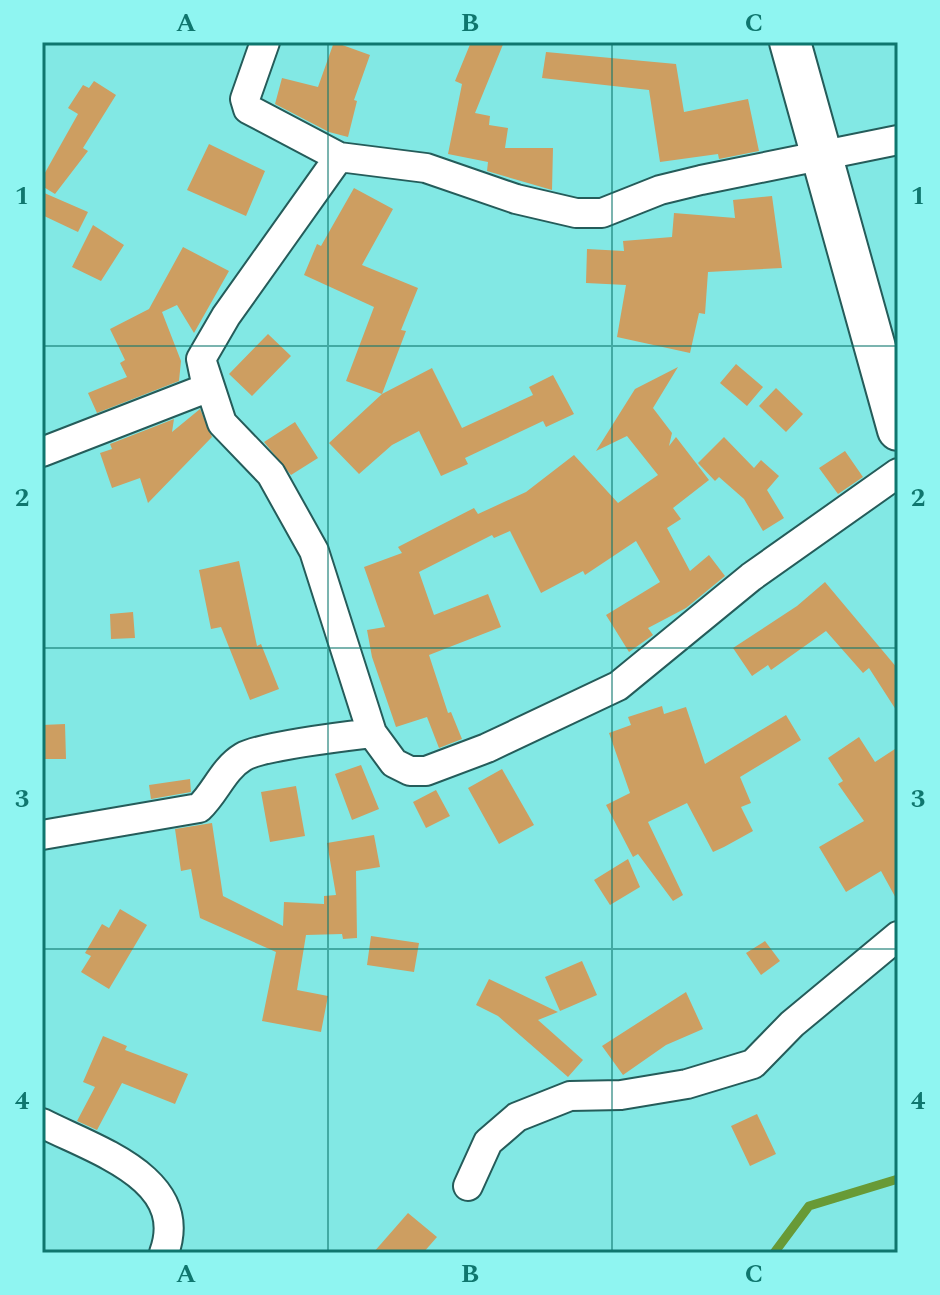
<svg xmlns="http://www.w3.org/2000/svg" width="940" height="1295" viewBox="0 0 940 1295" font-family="Spectral,serif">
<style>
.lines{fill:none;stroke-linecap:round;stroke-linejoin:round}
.stream{stroke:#689a36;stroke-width:9}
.building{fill:#cd9e61}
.street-casing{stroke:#255c5a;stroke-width:32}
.secondary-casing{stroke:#255c5a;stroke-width:44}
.street{stroke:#fff;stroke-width:28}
.secondary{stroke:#fff;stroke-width:40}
.grid{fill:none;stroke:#0f766e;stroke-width:2;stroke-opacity:0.55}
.neatline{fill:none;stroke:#0f766e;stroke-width:3}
.grid-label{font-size:26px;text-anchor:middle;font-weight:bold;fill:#0f766e}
</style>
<rect width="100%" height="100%" fill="#82e8e4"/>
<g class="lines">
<path class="stream" d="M774,1253L809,1206L898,1179"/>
</g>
<path class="building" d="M334,42L370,55L354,100L357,101L348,137L329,132L275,104L282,78L318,87Z
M471,42H504L475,113L490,116L489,125L508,128L505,148H553L552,190L487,171L488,162L448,154L462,84L455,81Z
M546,52L676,64L684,112L748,99L759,151L719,159L718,154L660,162L649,90L542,78Z
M94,81L116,95L83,148L88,151L55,194L42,186V178L78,114L68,108L83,85L89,88Z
M209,144L265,171L246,216L187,190Z
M354,188L393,209L362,265L418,288L401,330L406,331L382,394L432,368L462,428L533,395L529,387L553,375L574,414L546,427L543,421L465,458L468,464L441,476L419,431L392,445L359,474L329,443L382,394L346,381L374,307L304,275L317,244L321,246Z
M42,192L88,212L78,232L42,215Z
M772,196L782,268L708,272L705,314L699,313L690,353L617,337L626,285L586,283L587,249L624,251L623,241L672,237L674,213L735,218L733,200Z
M93,225L124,245L101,281L72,267Z
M183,247L229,271L194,333L177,305L162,312L181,361L179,381L97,413L88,393L127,377L120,363L125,360L110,329L149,309Z
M268,334L291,356L252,396L229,374Z
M736,364L763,387L747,406L720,383Z
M678,367L653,408L672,433L669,446L676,437L709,480L673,508L681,519L667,528L690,571L709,555L725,576L686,608L648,628L653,635L629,652L606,615L660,582L636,541L585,575L583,571L541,593L510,531L494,538L492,535L419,572L434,615L488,594L501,627L429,655L448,713L451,712L462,739L439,748L427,717L396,727L372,657L367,630L385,627L364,567L402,553L398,547L474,508L478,514L526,492L574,455L618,503L658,475L627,436L596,451L635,389Z
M776,388L803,414L786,432L759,406Z
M200,409L212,437L148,503L140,478L112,488L100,453L112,449L110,444L174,419L172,432Z
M295,422L318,458L291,475L264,442Z
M724,437L754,468L761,460L779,476L767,490L784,518L763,531L744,499L719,477L715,481L698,463Z
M845,451L863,477L838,494L819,468Z
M239,561L257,646L261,644L279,689L250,700L221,627L211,629L199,570Z
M825,582L898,669V713L869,668L863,673L826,631L771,670L768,665L752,676L733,648L797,606Z
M133,612L135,638L111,639L110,614Z
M662,706L664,714L686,707L705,764L786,715L801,740L740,777L751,803L741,807L753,831L724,847L713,852L687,803L648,822L683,895L673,901L638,854L633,857L606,805L630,793L609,733L631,725L628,717Z
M65,724L66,759H43L42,725Z
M859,737L875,762L898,747V902L881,871L846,892L819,847L864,821L838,784L843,781L828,758Z
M361,765L379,809L352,820L335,774Z
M502,769L534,825L499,844L468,788Z
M190,779L191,792L151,799L149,785Z
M296,786L305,836L270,842L261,792Z
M436,790L450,816L426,828L413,802Z
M212,823L223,896L283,926L284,902L324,904V896L336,895L327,843L374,835L380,867L356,871L357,938L343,939L342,934L306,935L297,990L328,996L321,1032L262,1021L276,952L200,918L191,869L181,871L175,829Z
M628,859L640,887L610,905L594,880Z
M120,909L147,925L109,989L81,972L91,956L85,953L102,924L109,928Z
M371,936L419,943L414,972L367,965Z
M765,941L780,961L761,975L746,953Z
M582,961L597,995L560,1011L545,977Z
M489,979L558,1012L538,1020L583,1060L568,1077L498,1016L476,1005Z
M686,992L703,1029L666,1045L623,1075L602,1046Z
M103,1036L127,1046L125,1050L188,1074L175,1104L122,1083L97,1130L77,1121L95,1087L83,1082Z
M757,1114L776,1154L750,1166L731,1126Z
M408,1213L437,1237L423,1253H373Z"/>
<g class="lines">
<defs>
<path id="street" d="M265,42L245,99L248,109L339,157L426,168L516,199L576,213H602L660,190L701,180L898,140
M201,359L222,423L271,474L314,551L372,733L394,763L410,771H426L487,748L618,686L751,577L898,473
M42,452L207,388L201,359L226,316L339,157
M42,835L199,808C216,792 223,769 243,757C261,746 347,736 372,733
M42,1123C94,1150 191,1178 164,1253
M468,1186L488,1142L517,1117L570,1096L621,1095L687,1084L753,1064L792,1024L898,936"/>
<path id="secondary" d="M790,42L898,430"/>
</defs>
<use href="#street" class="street-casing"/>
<use href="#secondary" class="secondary-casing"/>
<use href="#street" class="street"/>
<use href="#secondary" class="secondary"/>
</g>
<path class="grid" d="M328,42V1253M612,42V1253M42,346H898M42,648H898M42,949H898"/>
<rect width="940" height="1295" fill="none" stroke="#8ff5f1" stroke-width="88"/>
<rect x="44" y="44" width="852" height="1207" class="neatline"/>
<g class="grid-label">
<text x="186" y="31">A</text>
<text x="470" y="31">B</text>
<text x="754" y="31">C</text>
<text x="22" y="204">1</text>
<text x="918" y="204">1</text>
<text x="22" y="506">2</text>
<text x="918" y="506">2</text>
<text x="22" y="807">3</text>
<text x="918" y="807">3</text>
<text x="22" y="1109">4</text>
<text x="918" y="1109">4</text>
<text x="186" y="1282">A</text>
<text x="470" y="1282">B</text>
<text x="754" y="1282">C</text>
</g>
</svg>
